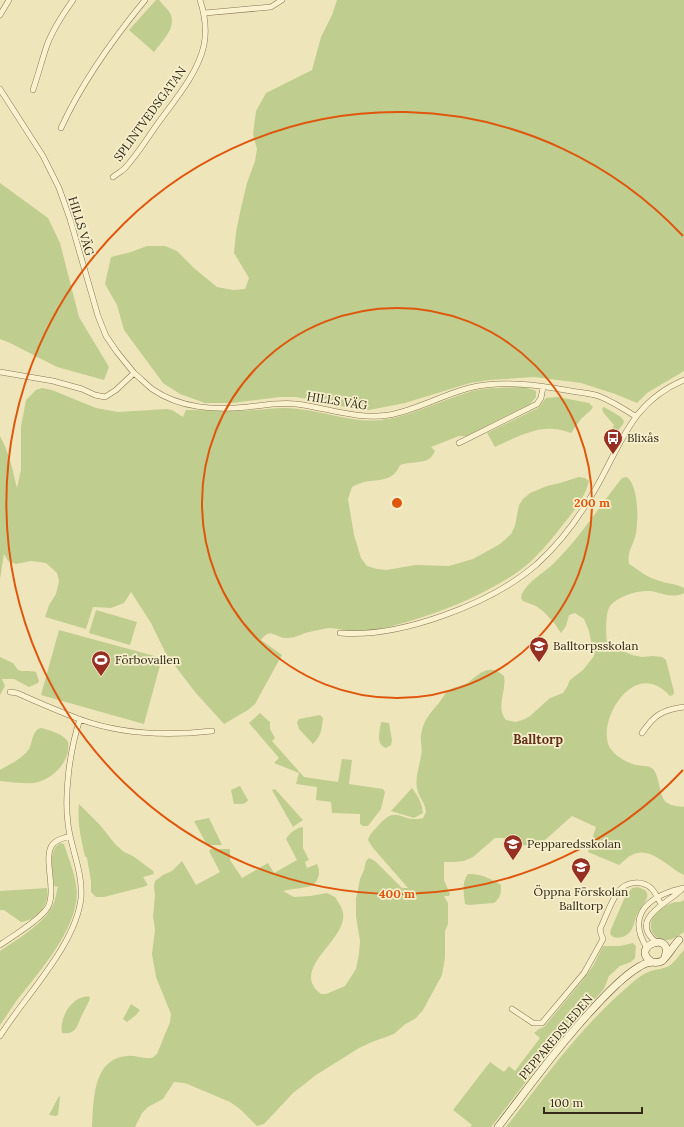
<svg xmlns="http://www.w3.org/2000/svg" width="684" height="1127" viewBox="0 0 684 1127" font-family="Lora,serif">
<style>
.green{fill:#bfcd8f}
.lines{fill:none;stroke-linecap:round;stroke-linejoin:round}
.street-casing{stroke:#877555;stroke-width:6}
.secondary-casing{stroke:#685638;stroke-width:8}
.street{stroke:#faf2ce;stroke-width:5}
.secondary{stroke:#faf2ce;stroke-width:7}
.ring{fill:none;stroke:#df570d;stroke-width:2}
.labels{text-anchor:middle;stroke-width:3.5;stroke-linejoin:round;paint-order:stroke}
.street-label{font-size:12px;fill:#352a1a;stroke:#f6efcb}
.poi-label{font-size:12px;fill:#352a1a;stroke:#f6efcb;text-anchor:start}
.neighbourhood-label{font-size:13px;font-weight:bold;fill:#633018;stroke:#f6efcb}
.centre{fill:#df570d;stroke:#f6efcb;stroke-width:2}
.ring-label{font-size:12px;text-anchor:middle;font-weight:bold;fill:#df570d;stroke:#f6efcb;stroke-width:3.5;stroke-linejoin:round;paint-order:stroke}
</style>
<rect width="100%" height="100%" fill="#efe5bb"/>
<path class="green" d="M156,0H159C162,4 169,10 171,15C176,29 161,42 154,52L129,30Z
M337,0H684V371L647,393L637,403L615,394L581,383L534,377L490,380L470,383L405,403L369,410L350,408L313,400L295,397H280L232,403H205L180,394L163,383L124,330L117,305L105,284L111,257L131,252L147,246H165L177,251L195,269L217,287L233,290L245,289L249,278L234,253L236,232L241,208L247,183L255,161L257,149L253,134L256,111L266,93L312,70L321,37L332,15Z
M0,183L48,218L60,243L79,317L109,367L104,380L57,367L10,343L0,339Z
M522,387L531,389L536,391V397L530,404L466,436H459L431,447L435,451C434,453 432,457 429,459C424,463 408,462 400,465C393,482 380,479 364,482C360,483 356,485 352,487L348,499L354,535L361,558L367,566L377,569L387,570L415,565L449,566L473,559L500,544L511,534L515,526L519,505L523,499L530,493L547,486L560,483L579,477L585,478L589,481C585,497 575,510 565,522C551,540 537,558 519,571C478,600 415,623 365,632C354,634 341,628 329,628C322,629 313,631 305,633C300,635 294,638 288,638C276,639 271,626 261,640L282,655L255,704L248,710L224,724L195,692L166,654L151,623L131,592L124,603L111,608L93,607L86,629L45,617L49,605L56,594L59,581L57,573L46,563L31,561L16,564L8,561L4,554L0,579V436C9,452 13,471 17,488L21,470V427L26,400L36,390L42,388L52,390L96,408L118,412L167,409L172,410L183,417L186,410H189C207,410 224,411 241,411C261,410 280,406 299,409C326,412 353,423 381,420C414,416 444,398 477,390C491,387 507,388 522,387Z
M558,397L589,403L593,407L591,410L581,419L571,433C565,431 559,429 553,429C534,427 511,440 495,447L487,433L538,408L546,398Z
M604,407L621,417L624,421L623,424L608,444L606,443L614,425L603,412L602,408Z
M627,477C639,487 639,523 635,537C632,548 627,552 629,564C639,570 646,577 657,580C666,584 675,583 684,588V593C673,599 662,593 650,591C638,590 618,596 610,606C605,613 606,635 607,643L611,648L621,650L632,655L642,657L653,656L662,657L666,660L674,692L673,695L670,696C634,655 595,723 610,748C615,756 627,763 636,765C641,766 649,765 653,769C656,772 657,777 658,780C663,801 662,805 684,807V875C671,869 653,849 637,853C629,855 624,861 619,865L588,852L596,827L572,816L545,840L540,846L520,845L503,838H495L473,857L464,861L454,862H444V880L450,894L449,896H444L448,903V924L445,931V957L442,975L423,1010L416,1018L404,1025L394,1034L372,1042L359,1048L316,1075L293,1093L264,1124L257,1126L240,1109L230,1102L185,1083L174,1082L163,1099L148,1107L142,1113L135,1127H92C94,1101 92,1059 127,1056C135,1055 143,1059 152,1058L157,1054L170,1022L171,1014L156,977L152,954L155,930L153,917L155,895L154,886L155,881L163,875L172,871L182,861L196,885L220,872L209,851L211,849H230V860L242,878L268,863L274,873L297,860L286,839C290,833 295,828 303,827V848L309,860L305,862L307,868L317,864C321,871 319,882 311,886C305,888 290,889 283,891L294,897L310,896L327,893L335,897C338,902 342,907 343,913C348,940 288,969 321,994H326L345,986L356,969L359,954L360,941L356,916V899L360,879L364,870L366,861L369,858L375,861L402,888H408L373,848L368,840C369,835 373,831 377,827C398,802 400,824 423,818L426,812C425,803 421,800 418,792C414,780 419,768 421,756C423,749 420,742 421,735C423,721 430,713 439,703C442,699 444,694 448,691C453,686 464,687 470,681C482,671 490,664 504,676C507,692 495,706 506,720L516,722L525,719L530,716L550,698L563,693L567,687L570,680L583,670L594,656L589,631L584,619L575,613L569,615L566,626L561,633L555,624L544,612L536,606L523,601L521,598C523,585 542,574 552,565C579,539 599,507 622,478Z
M96,610L137,622L130,645L89,633Z
M59,630L162,658L144,724L41,695Z
M0,657L13,663L18,670C24,672 29,670 36,672L39,681L38,683L29,687L14,679H2L5,686L0,695Z
M260,713L270,722V729L275,738L272,741L304,777L338,782L342,759L352,760L349,784L383,789L385,792L381,809L368,826H363L360,824V814L332,813L331,802L316,800L317,787L296,784L299,773L274,763L279,758L249,723Z
M320,715L323,718C322,729 321,736 313,744L299,729L297,722L299,719Z
M381,722L389,723L392,740L391,745L386,748C375,744 380,731 381,722Z
M41,728C49,730 64,734 68,742C69,745 68,748 68,751C65,767 49,781 34,783C23,784 11,782 0,781V770C10,764 22,759 29,749C33,742 32,730 41,728Z
M240,786L248,800C245,805 240,804 234,804L231,790Z
M412,788C418,796 422,803 423,813L414,818L391,811Z
M275,789L303,820L293,827L272,790Z
M79,804L100,825L115,844L124,852L133,856L153,871L154,874L143,877L148,885L143,887L104,897H96L91,892V881L87,858L85,856C81,839 77,822 79,804Z
M209,818L222,845H207L194,821Z
M60,843L64,844C68,857 74,871 76,885C83,923 39,972 17,1000C11,1008 6,1017 0,1025V951C16,940 40,926 50,910C55,903 56,895 58,886L56,887L54,885C53,873 47,851 60,843Z
M468,874C479,873 493,879 501,885C501,892 501,898 494,903L469,905L465,904C464,893 461,883 468,874Z
M637,887C657,892 643,903 638,912C633,922 635,930 625,936C620,938 617,938 613,937L610,934L611,929L625,897L632,888Z
M47,888C50,905 38,919 21,922L4,910H0V891Z
M684,900V932C679,935 673,940 667,940C652,941 645,924 656,914C660,910 666,905 672,903C676,901 680,903 684,900Z
M633,943L636,946L635,958L631,962L620,966L609,976L604,989L564,1033L491,1127H470L472,1125L453,1110L490,1062L504,1072L509,1066L515,1071L540,1038L534,1033L539,1029L544,1027L582,981L593,966L603,946H620Z
M684,950V1127H506C542,1081 580,1028 624,990C632,983 641,974 651,971C658,969 663,969 669,966C675,962 679,955 684,950Z
M89,996L90,999C87,1005 84,1011 81,1017C77,1027 75,1035 62,1033C60,1023 65,1009 74,1002C78,998 83,997 89,996Z
M131,1004L140,1010L136,1015L127,1022L123,1019Z
M59,1096L60,1097L58,1115L56,1116L49,1115Z"/>
<g class="lines">
<defs>
<path id="street" d="M205,13L271,7L282,0
M0,15L9,0
M0,89L43,156L59,188L70,219L98,316L106,336L117,352L134,373
M33,90C38,75 42,60 47,45C53,29 63,14 73,0
M61,128C82,82 113,39 145,0
M113,177C117,174 122,171 125,168C137,155 146,140 156,126C173,102 198,74 204,45C207,29 205,15 200,0
M0,372L53,381L82,389L95,395L105,397L116,390L134,373C140,378 146,384 152,389C181,409 215,410 248,407C264,405 280,402 296,404C328,408 357,420 389,415C417,410 442,395 469,388C503,380 538,385 571,391C581,393 592,393 601,397C613,402 624,409 635,416
M459,443L537,404L541,398L543,387
M340,633C400,638 491,604 537,564C560,543 578,519 593,493C621,447 629,403 684,380
M10,692L17,693C37,702 58,711 79,719C120,734 168,736 212,731
M642,733C654,715 662,710 684,707
M656,942C628,919 668,903 681,890
M0,945C13,936 40,920 48,907C57,889 42,856 53,844C57,839 65,838 70,836
M647,948C629,920 642,901 672,891C676,890 680,889 684,888
M512,1009L533,1023H542L584,973L603,939L601,934L600,929C606,917 610,903 618,892C626,881 642,880 651,888C656,893 658,899 661,904
M0,1036C25,996 76,945 81,898C83,872 71,849 68,824C64,793 70,749 80,719"/>
<path id="secondary" d="M652,962C628,947 674,929 665,957
M498,1127C536,1078 572,1027 617,984C626,976 636,967 647,963C652,961 657,964 662,961C667,957 674,945 679,940"/>
</defs>
<use href="#street" class="street-casing"/>
<use href="#secondary" class="secondary-casing"/>
<use href="#street" class="street"/>
<use href="#secondary" class="secondary"/>
</g>
<g class="ring">
<circle cx="397" cy="503" r="195"/>
<path d="M683 770A391 391 0 1 1 683 236"/>
</g>
<defs>
<symbol id="bus-pin" viewBox="-11 -11 22 30"><path d="M0 17L-7.5 6A9.5 9.5 0 1 1 7.5 6Z" fill="#982f23" stroke="#f6efcb"/><path d="M-5-6H5V4H4V6H2V4H-2V6H-4V4H-5ZM-3.5-4V0h7V-4ZM-3.5 1.2v1.5H-2V1.2ZM2 1.2v1.5H3.5V1.2Z" fill="#fff"/></symbol>
<symbol id="school-pin" viewBox="-11 -11 22 30"><path d="M0 17L-7.5 6A9.5 9.5 0 1 1 7.5 6Z" fill="#982f23" stroke="#f6efcb"/><path d="M0-5L7-2L0 1L-7-2ZM-4 1L0 2.5L4 1V4Q0 6-4 4Z" fill="#fff"/></symbol>
<symbol id="stadium-pin" viewBox="-11 -11 22 30"><path d="M0 17L-7.5 6A9.5 9.5 0 1 1 7.5 6Z" fill="#982f23" stroke="#f6efcb"/><path d="M0-5a6.5 5 0 1 0 0 10a6.5 5 0 1 0 0-10ZM-3.5-1.8h7v3.6h-7Z" fill="#fff"/></symbol>
</defs>
<g fill-rule="evenodd">
<use href="#bus-pin" x="602" y="427" width="22" height="30"/>
<use href="#school-pin" x="528" y="635" width="22" height="30"/>
<use href="#stadium-pin" x="90" y="649" width="22" height="30"/>
<use href="#school-pin" x="502" y="833" width="22" height="30"/>
<use href="#school-pin" x="570" y="856" width="22" height="30"/>
</g>
<g class="labels">
<g class="street-label">
<text transform="translate(150 114) rotate(-54)" y="4">SPLINTVEDSGATAN</text>
<text transform="translate(81 226) rotate(73)" y="4">HILLS VÄG</text>
<text transform="translate(337 401) rotate(9)" y="4">HILLS VÄG</text>
<text transform="translate(556 1037) rotate(-50)" y="4">PEPPAREDSLEDEN</text>
</g>
<g class="poi-label">
<text x="627" y="442">Blixås</text>
<text x="553" y="650">Balltorpsskolan</text>
<text x="115" y="664">Förbovallen</text>
<text x="527" y="848">Pepparedsskolan</text>
<text x="581" y="896" text-anchor="middle">Öppna Förskolan<tspan x="581" dy="14">Balltorp</tspan></text>
</g>
<g class="neighbourhood-label">
<text x="538" y="744">Balltorp</text>
</g>
</g>
<circle cx="397" cy="503" r="6" class="centre"/>
<g class="ring-label">
<text x="592" y="507">200 m</text>
<text x="397" y="898">400 m</text>
</g>
<path d="M544 1107v6h98v-6" fill="none" stroke="#352a1a" stroke-width="2"/>
<text x="550" y="1107" font-size="12" fill="#352a1a" stroke="#f6efcb" stroke-width="3" paint-order="stroke">100 m</text>
</svg>
